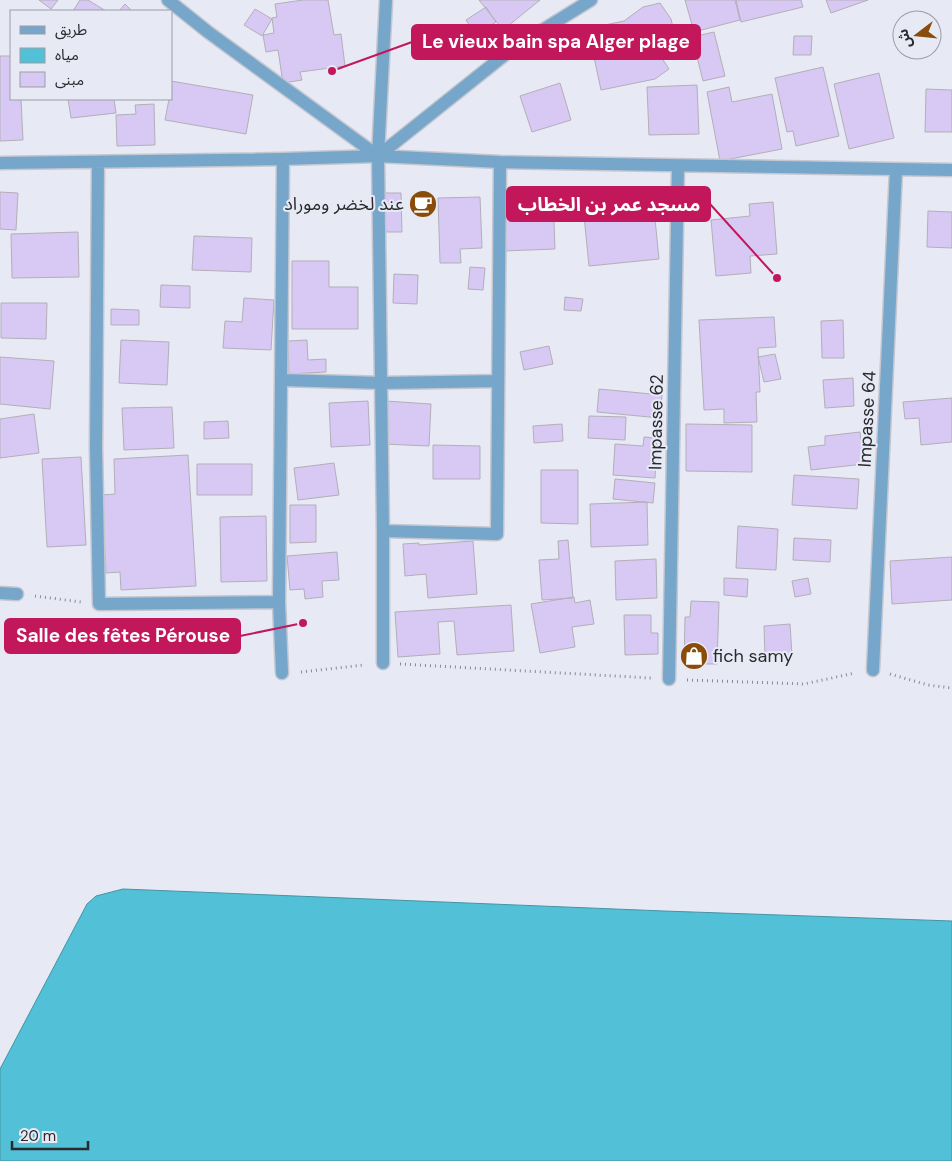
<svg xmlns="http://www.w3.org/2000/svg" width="952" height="1161" viewBox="0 0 952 1161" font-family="'DM Sans','Noto Sans Arabic',sans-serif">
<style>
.water{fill:#52c0d6;stroke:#4693a4}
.building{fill:#d8c8f4;stroke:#b2afb8}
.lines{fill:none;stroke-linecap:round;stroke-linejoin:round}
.minor-casing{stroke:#c5c7d0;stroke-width:15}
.path{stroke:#888a91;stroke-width:3;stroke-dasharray:1 4;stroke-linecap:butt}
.minor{stroke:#77a6cb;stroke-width:12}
.labels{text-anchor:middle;stroke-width:4;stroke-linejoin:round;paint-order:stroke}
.poi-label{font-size:18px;fill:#292a2e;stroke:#e7eaf4;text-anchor:end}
.street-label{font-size:18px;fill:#292a2e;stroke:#e7eaf4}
.leader{fill:none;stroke:#c2185b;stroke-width:2}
.callout-dot{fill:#c2185b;stroke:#e7eaf4;stroke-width:2}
.callout{fill:#c2185b;stroke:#c2185b;stroke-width:2}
.callout-label{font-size:19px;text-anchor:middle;font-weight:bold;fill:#fff}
</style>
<rect width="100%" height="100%" fill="#e7eaf4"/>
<path class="water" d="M123,889L664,911L952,921V1161H0V1069L87,904L96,896Z"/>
<path class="building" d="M39,0H58L51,9Z
M80,0H88L106,11H73Z
M303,0H328L334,35L341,34L345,66L300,72L302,80L283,83L278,50L266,52L263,35L274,33L272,18L277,17L275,4Z
M479,0H540L503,30Z
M685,0H735L740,20L694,32Z
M736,0H801L803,7L741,22Z
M826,0H868L831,13Z
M660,3L671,19L674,32L639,56L658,52L669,69L655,79L601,90L589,34L600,26L624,21L643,7Z
M125,4L132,11H119Z
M486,7L496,22L476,35L466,20Z
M255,9L272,19L262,36L244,25Z
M714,32L725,76L703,81L692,37Z
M794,36H812L811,55H793Z
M0,56H11V99H21L23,140L0,141Z
M823,67L839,136L796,146L793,131L787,132L775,78Z
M879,73L894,138L849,149L834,84Z
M171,81L253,95L246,134L165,120L169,99H171Z
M560,83L571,120L532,132L520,96Z
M697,85L699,134L649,135L647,87Z
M729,87L732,102L772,94L782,149L720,161L707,92Z
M926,89L952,90V132H925Z
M68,99H114L116,113L71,118Z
M154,104L155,145L117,146L116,115L136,114L135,105Z
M0,192L18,193L16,230L0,229Z
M382,193H401L402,232H383Z
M553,194L555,249L504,251L502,196Z
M480,197L482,248L460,249L461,263H440L438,198Z
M653,199L659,259L589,266L583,206Z
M773,202L777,254L750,256L751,273L716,276L711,220L750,216L749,204Z
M928,211L952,212V248L927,247Z
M78,232L79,277L12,278L11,234Z
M194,236L252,238L251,272L192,270Z
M292,261H329V287H358V329H292Z
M470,267L485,268L483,290L468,289Z
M394,274L418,275L417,304L393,303Z
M161,285L190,286V308L160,307Z
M565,297L583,299L581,311L564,310Z
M244,298L274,300L271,350L223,348L225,321L242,322Z
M1,303H47L46,339L1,338Z
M111,309L139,310V325H111Z
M774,317L776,347L758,348L760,392H756L757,422L724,423V409L704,410L699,320Z
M843,320L844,358H822L821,321Z
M121,340L169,342L167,385L119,383Z
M307,340L308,360L326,359V372L289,374L288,341Z
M549,346L553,364L524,370L520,352Z
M775,354L781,379L764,382L758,357Z
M0,357L54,361L50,409L0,404Z
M853,378L854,406L825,408L823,380Z
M599,389L662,395L660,418L597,412Z
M952,398V442L921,445L919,418L905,419L903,402Z
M368,401L370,445L331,447L329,403Z
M385,401L431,404L429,446L382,444Z
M172,407L174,448L124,450L122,408Z
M34,414L39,453L0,458V419Z
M589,416L626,417L625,440L588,438Z
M228,421L229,438L204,439V422Z
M562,424L563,441L534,443L533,426Z
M686,424L752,425V472L686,471Z
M860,432L864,464L811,470L808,447L825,445V436Z
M644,437L657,438L655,478L613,475L615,444L643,446Z
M433,445L480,446V479H433Z
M188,455L196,586L121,590L120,572L106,573L102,495L115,494L114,459Z
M81,457L86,545L47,547L42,459Z
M334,463L339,495L298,500L294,468Z
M197,464H252V495H197Z
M541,470H578V524L541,523Z
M794,475L859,479L857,509L792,505Z
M615,479L655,483L653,503L613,499Z
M647,502L648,545L591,547L590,504Z
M290,505H316V542L290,543Z
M266,516L267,581L221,582L220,517Z
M738,526L778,529L776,570L736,568Z
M794,538L831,540L830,562L793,560Z
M568,540L573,598L542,600L539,560L559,559L558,541Z
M473,541L477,594L428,598L426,574L405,576L403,544L419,543V545Z
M337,552L339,580L322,581L323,597L305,599L304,589L290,590L287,556Z
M952,557V600L892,604L890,561Z
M656,559L657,598L616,600L615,561Z
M724,578L748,579L747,597L724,595Z
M808,578L811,594L795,597L792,581Z
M574,597L575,603L590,600L594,624L572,627L575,647L540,653L531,604Z
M691,601L719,602L717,664H684L685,617H690Z
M511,605L514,651L457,655L454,621L438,622L440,654L398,657L395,612Z
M624,615H651V633H658V654L625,655Z
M790,624L792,655L765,656L764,626Z"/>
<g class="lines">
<defs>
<path id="minor" d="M168,0L208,32L378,156
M378,156L512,49L591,0
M98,162L96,448L99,604L279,602L283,159
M0,163L283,159L378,156L500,162L952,170
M282,380L381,383L498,381
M383,531L497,534L500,162
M0,593L17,594
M279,602L282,673
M383,663V531L378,156L386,0
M873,670L896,170
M669,679L678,166"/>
</defs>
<use href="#minor" class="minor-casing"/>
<path class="path" d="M35,596L81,602
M400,664L651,678
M301,672L364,665
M890,674L928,685L952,688
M687,680L804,684L855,673"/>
<use href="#minor" class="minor"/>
</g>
<defs>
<symbol id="cafe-disc" viewBox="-11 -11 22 22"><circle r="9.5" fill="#894c0b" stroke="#e7eaf4"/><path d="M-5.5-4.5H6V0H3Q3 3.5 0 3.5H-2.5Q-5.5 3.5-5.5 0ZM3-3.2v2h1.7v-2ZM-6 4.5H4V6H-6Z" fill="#fff"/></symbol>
<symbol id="shop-disc" viewBox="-11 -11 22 22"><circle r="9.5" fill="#894c0b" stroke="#e7eaf4"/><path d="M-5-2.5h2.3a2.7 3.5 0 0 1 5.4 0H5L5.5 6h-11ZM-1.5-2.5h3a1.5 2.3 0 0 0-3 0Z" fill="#fff"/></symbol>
</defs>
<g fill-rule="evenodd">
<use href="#cafe-disc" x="407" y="188" width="32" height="32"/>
<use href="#shop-disc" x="678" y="640" width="32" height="32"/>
</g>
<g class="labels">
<g class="poi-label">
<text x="404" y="210">عند لخضر وموراد</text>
<text x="713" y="662" text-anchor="start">fich samy</text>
</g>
<g class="street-label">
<text transform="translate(867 419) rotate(-87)" y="6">Impasse 64</text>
<text transform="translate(656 422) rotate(-89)" y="6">Impasse 62</text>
</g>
</g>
<path class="leader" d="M332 71L412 42M777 278L710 204M303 623L240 636"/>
<g class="callout-dot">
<circle cx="332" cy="71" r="5"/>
<circle cx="777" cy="278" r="5"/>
<circle cx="303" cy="623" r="5"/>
</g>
<g class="callout">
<rect x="412" y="25" width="288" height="34" rx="5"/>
<rect x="507" y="187" width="203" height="34" rx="5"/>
<rect x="5" y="619" width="235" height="34" rx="5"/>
</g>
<g class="callout-label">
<text x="556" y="48">Le vieux bain spa Alger plage</text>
<text x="609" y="211">مسجد عمر بن الخطاب</text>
<text x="123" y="642">Salle des fêtes Pérouse</text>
</g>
<rect x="10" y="10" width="162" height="90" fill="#e7eaf4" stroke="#9b9da5"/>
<rect x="20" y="26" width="25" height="8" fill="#77a6cb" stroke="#9b9da5"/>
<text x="55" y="35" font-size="15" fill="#292a2e">طريق</text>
<rect x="20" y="48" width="25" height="15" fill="#52c0d6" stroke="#9b9da5"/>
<text x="55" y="60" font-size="15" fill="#292a2e">مياه</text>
<rect x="20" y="72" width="25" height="15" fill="#d8c8f4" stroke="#9b9da5"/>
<text x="55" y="85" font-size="15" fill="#292a2e">مبنى</text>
<g transform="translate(917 35) rotate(254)"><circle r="24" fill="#e7eaf4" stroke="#9b9da5"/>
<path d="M0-4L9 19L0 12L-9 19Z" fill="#894c0b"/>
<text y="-8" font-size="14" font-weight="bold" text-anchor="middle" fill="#292a2e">ش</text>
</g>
<path d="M12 1141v8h76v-8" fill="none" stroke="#292a2e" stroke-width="2.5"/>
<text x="20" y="1141" font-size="15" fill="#292a2e" stroke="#e7eaf4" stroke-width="4" paint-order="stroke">20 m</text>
</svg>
